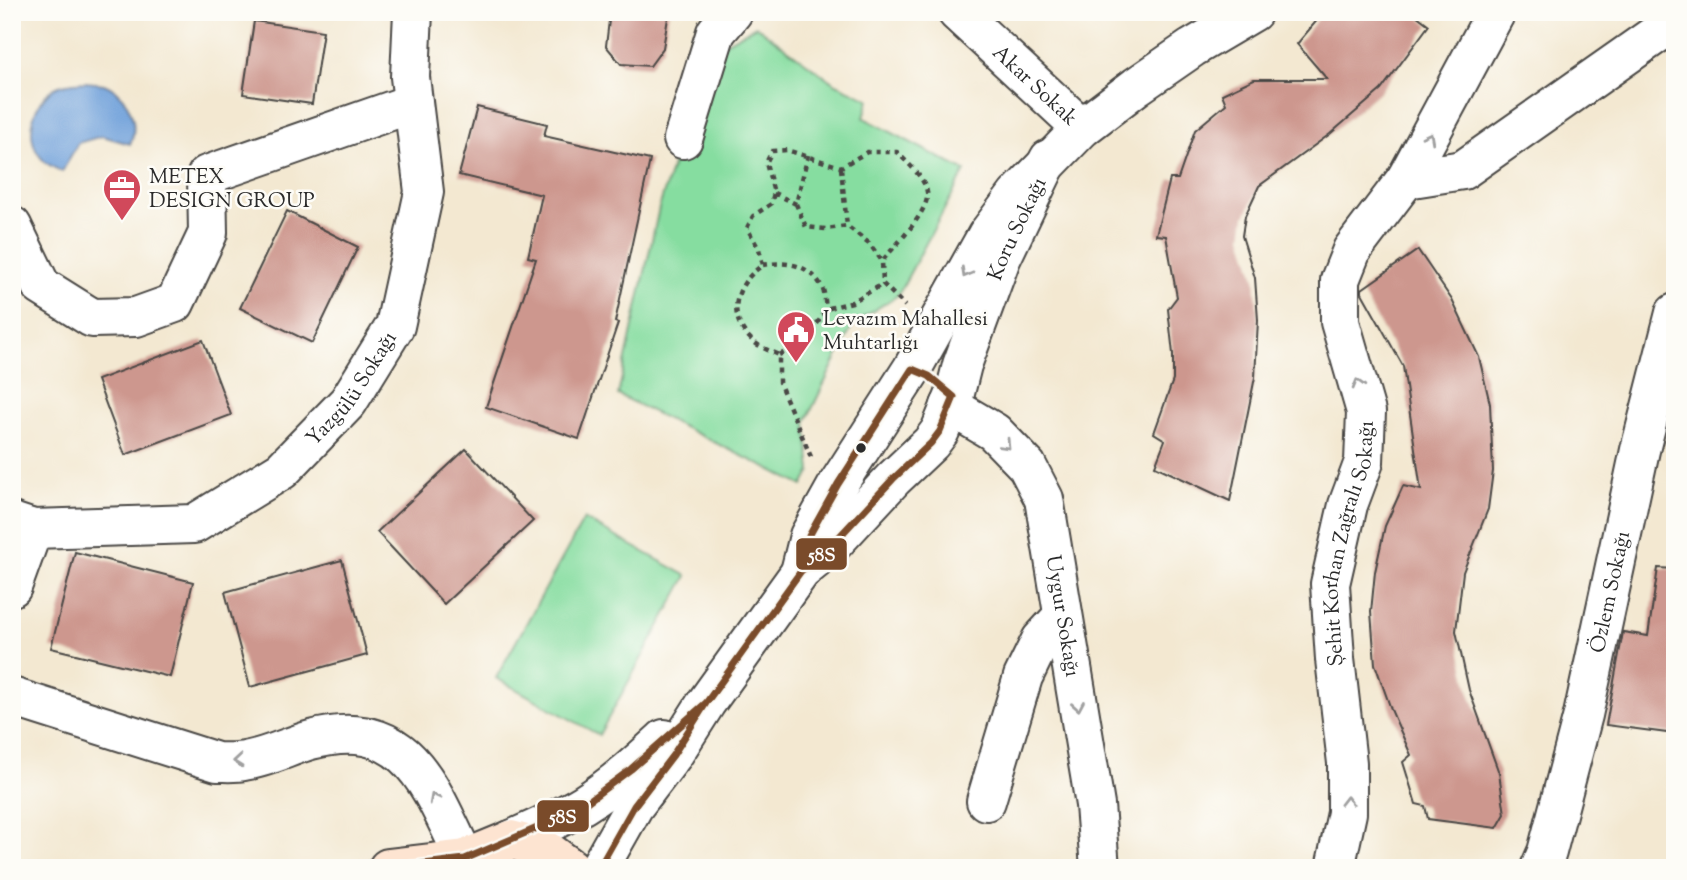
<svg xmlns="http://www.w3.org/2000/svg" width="1687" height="880" viewBox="0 0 1687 880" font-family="'Sorts Mill Goudy',serif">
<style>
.green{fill:#86dda0;stroke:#588466;stroke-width:2}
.water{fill:#70a0da;stroke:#4e6682;stroke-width:2}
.building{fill:#cd978e}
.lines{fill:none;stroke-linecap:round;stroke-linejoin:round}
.minor-casing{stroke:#494744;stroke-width:42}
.tertiary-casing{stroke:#494744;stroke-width:42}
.secondary-casing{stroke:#494744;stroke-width:42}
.path{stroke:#494744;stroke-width:4.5;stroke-dasharray:5 5;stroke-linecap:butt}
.minor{stroke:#fff;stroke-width:38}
.tertiary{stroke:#fff;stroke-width:38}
.secondary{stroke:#fde4d1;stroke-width:38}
.bus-1-casing{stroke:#fdfcf7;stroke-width:12}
.bus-1{stroke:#7a4b2a;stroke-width:7}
.oneway{stroke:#a0a0a0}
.bus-dot{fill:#2b2b2b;stroke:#fdfcf7;stroke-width:2.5}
.labels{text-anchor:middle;stroke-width:5;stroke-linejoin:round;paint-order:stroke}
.street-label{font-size:21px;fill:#2b2b2b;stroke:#fdfcf7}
.poi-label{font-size:21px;fill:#2b2b2b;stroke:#fdfcf7;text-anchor:start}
.line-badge{stroke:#fdfcf7;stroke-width:2.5}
.badge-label{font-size:19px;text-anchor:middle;font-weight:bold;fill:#fff}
</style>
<rect width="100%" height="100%" fill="#fdfcf7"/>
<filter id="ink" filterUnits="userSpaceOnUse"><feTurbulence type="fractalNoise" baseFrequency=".0143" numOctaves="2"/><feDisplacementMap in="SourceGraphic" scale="14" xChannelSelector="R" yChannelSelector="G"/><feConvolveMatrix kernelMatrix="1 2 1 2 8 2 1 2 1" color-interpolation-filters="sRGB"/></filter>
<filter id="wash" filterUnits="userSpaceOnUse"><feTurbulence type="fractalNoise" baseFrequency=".00686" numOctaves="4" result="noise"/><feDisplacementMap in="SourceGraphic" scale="28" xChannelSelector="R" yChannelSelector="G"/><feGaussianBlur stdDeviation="1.57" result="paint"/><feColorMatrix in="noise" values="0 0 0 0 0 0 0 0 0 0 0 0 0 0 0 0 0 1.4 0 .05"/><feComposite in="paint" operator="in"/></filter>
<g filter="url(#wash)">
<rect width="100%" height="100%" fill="#f3e8d1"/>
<path class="green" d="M756,26L834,83L869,99L864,118L965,171L898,295L853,324L806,421L811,471L803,486L618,395L659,208L685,125L719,46Z
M584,519L687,576L599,735L496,678Z"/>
<path class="water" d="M87,82C92,83 99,83 104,84C127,93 140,122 130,144L102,136L78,143L62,172C55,168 48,165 43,160C26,142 30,112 46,95C56,83 73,83 87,82Z"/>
<g id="blocks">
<path class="building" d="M610,12H669L663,48L650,66L621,64L606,46Z
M1324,12H1412L1429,25L1381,90L1330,134L1259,186L1245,216L1242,236L1255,278L1258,320L1255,377L1230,501L1155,466L1165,440L1154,433L1173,380V354L1168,309L1177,297L1166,236L1156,235L1170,179H1178L1195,130L1226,104L1222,94L1254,79H1327L1297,44Z
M254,21L323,31L312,104L243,94Z
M477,107L547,124L544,136L650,160L615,322L618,323L579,439L486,407L536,259L528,257L542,195L459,175Z
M287,211L358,247L312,343L240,308Z
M1418,250L1452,300L1479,357L1490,404L1493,471L1488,509L1463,572L1456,631L1469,690L1499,773L1505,814L1497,828L1428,819L1425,806L1416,804L1403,762L1411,755L1392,712L1375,664L1371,612L1375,572L1385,526L1403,486L1421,490L1403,366L1362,293V289Z
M203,340L231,415L125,455L97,380Z
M466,449L533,521L444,604L377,532Z
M75,552L193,582L170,677L51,648Z
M342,560L367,655L250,687L225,592Z
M1658,568L1675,569V734L1606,725L1623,632L1648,636Z"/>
</g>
</g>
<g filter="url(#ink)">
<use href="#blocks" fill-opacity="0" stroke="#494744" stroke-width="2"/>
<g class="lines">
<defs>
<g id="minor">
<path id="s1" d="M957,12L1082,128"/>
<path d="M683,139L716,32L733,12"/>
<path d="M1406,179L1463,170L1675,21"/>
<path d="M12,226L41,286L92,318L136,317L175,303L208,233L207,175L413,103"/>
<path id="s2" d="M950,406L994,432L1027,466L1044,499L1095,805L1100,868"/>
<path id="s3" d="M12,522L33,529L194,524L282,470L348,402L395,326L424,192L410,77L413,12"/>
<path d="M12,587L33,529"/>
<path d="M12,697L217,762C226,762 235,763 244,761C267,758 289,746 311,740C408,714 430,787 465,859"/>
<path d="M986,801L1023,677L1041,640L1062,617"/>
<path id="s4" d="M1335,868L1347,813V763L1335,659L1330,584L1348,505L1364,462L1366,412L1340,322V280L1352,250L1406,179L1496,12"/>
<path id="s5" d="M1540,868L1547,852L1583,715L1640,450L1675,313"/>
</g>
<g id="tertiary">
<path d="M801,568L809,536L838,484L912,369L987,235L1017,195L1082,128L1137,86L1192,48L1253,12"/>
<path d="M511,840C536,829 561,818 584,804C613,786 639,762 664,739"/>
<path id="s6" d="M599,868L634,806L673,755L706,703L801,571L827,550L893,479L931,443L940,431L954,397L962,365L1001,259L1049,159"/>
</g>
<path id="secondary" d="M388,868L465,859L511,840L545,849L571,868"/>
</defs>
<use href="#minor" class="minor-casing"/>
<use href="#tertiary" class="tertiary-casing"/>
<use href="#secondary" class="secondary-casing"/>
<path class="path" d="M808,155L796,204L806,227L826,229L847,226L869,243L882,261
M841,168L847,226
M774,193L796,204
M763,265C786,261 810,264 822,287C825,293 825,303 826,309
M779,355C805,342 811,335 826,309L852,302L883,284
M811,457L779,382V355C771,351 761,348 754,342C725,318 734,284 763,265L759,249L747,228L753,216L771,204L774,193L766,163L772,151L787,150L841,167L867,152H897C907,163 924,176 927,192C931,210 894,247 882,261L883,284L905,306"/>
<use href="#minor" class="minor"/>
<use href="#tertiary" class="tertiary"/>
<use href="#secondary" class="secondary"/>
<defs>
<path id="bus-1" d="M912,369L929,376L954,397L940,431L931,443L893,479L827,550L801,571L809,536L838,484Z
M706,703L801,571
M390,868L465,859L558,819L587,802L631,769L706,703
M599,868L634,806L673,755L706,703"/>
</defs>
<use href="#bus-1" class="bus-1-casing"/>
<use href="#bus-1" class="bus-1"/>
</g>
<defs><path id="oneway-chevron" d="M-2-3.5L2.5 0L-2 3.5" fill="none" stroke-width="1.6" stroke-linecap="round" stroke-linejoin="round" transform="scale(1.75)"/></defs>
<g class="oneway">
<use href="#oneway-chevron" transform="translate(1429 137) rotate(-62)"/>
<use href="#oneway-chevron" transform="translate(966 273) rotate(119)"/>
<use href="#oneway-chevron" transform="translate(1358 384) rotate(-106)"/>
<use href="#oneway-chevron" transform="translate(1006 445) rotate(46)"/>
<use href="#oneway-chevron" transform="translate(1078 706) rotate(80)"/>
<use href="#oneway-chevron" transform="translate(238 761) rotate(175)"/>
<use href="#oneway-chevron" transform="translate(434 798) rotate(-118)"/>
<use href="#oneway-chevron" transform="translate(1347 801) rotate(-90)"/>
</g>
</g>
<defs>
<symbol id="office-pin" viewBox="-11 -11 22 30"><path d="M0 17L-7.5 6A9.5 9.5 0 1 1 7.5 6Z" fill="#d1495b" stroke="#fdfcf7"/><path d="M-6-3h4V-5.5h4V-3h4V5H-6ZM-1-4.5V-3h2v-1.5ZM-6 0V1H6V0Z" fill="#fff"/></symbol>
<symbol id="civic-pin" viewBox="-11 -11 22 30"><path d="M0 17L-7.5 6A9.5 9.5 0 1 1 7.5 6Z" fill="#d1495b" stroke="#fdfcf7"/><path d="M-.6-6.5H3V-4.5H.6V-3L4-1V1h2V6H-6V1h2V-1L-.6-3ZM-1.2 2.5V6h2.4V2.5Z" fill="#fff"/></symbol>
</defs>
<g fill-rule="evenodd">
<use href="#office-pin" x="100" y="166" width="44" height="60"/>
<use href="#civic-pin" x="774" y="308" width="44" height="60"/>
</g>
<circle class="bus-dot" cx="861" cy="448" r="6"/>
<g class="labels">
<g class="street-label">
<text dy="7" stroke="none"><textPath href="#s1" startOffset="107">Akar Sokak</textPath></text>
<text dy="7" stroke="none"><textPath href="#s6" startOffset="774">Koru Sokağı</textPath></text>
<text dy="7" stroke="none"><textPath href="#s3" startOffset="394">Yazgülü Sokağı</textPath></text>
<text dy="7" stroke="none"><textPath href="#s4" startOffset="329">Şehit Korhan Zağralı Sokağı</textPath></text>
<text dy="7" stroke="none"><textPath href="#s5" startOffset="285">Özlem Sokağı</textPath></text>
<text dy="7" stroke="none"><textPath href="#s2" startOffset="254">Uygur Sokağı</textPath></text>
</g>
<g class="poi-label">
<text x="149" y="183">METEX<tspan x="149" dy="24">DESIGN GROUP</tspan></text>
<text x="823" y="325">Levazım Mahallesi<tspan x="823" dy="24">Muhtarlığı</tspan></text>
</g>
</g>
<g class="line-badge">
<rect x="795" y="537" width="53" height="34" rx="7" fill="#7a4b2a"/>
<rect x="536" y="799" width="54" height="34" rx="7" fill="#7a4b2a"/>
</g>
<g class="badge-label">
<text x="822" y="561">58S</text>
<text x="563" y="823">58S</text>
</g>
<rect width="1687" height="880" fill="none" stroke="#fdfcf7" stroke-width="42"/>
</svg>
